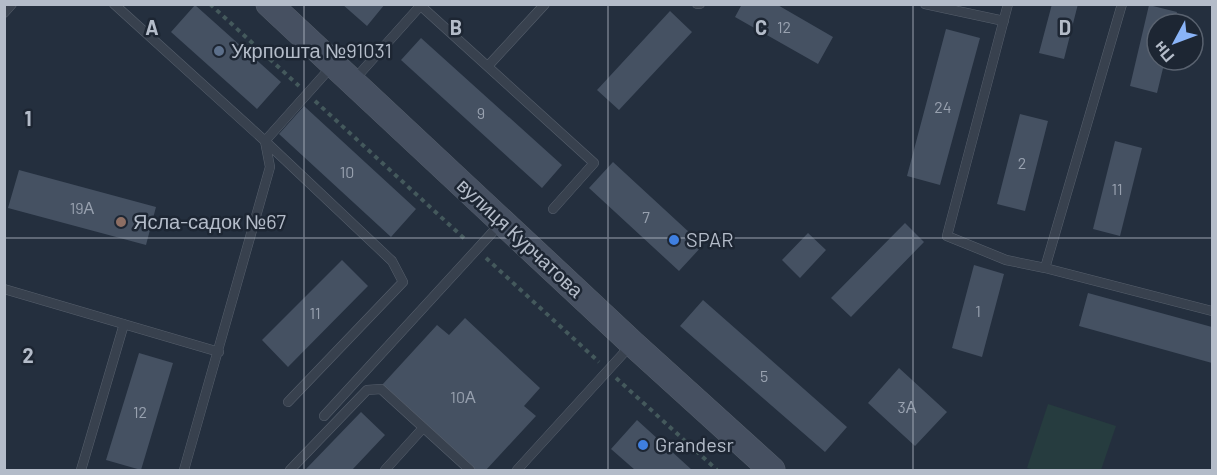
<svg xmlns="http://www.w3.org/2000/svg" width="1217" height="475" viewBox="0 0 1217 475" font-family="Barlow,sans-serif">
<style>
.green{fill:#263c3f}
.building{fill:#455162}
.lines{fill:none;stroke-linecap:round;stroke-linejoin:round}
.lane-casing{stroke:#565f6c;stroke-width:10}
.secondary-casing{stroke:#565f6c;stroke-width:27}
.path{stroke:#44595c;stroke-width:4;stroke-dasharray:4.5 4.5;stroke-linecap:butt}
.lane{stroke:#38414e;stroke-width:9}
.secondary{stroke:#465061;stroke-width:26}
.grid{fill:none;stroke:#b4bcc9;stroke-width:1.5;stroke-opacity:0.55}
.service-dot{fill:#5c6f8a;stroke:#1d2633;stroke-width:2}
.education-dot{fill:#8d6e63;stroke:#1d2633;stroke-width:2}
.shop-dot{fill:#3f7fe0;stroke:#1d2633;stroke-width:2}
.labels{text-anchor:middle;stroke-width:5;stroke-linejoin:round;paint-order:stroke}
.number-label{font-size:16px;fill:#98a1af}
.poi-label{font-size:20px;fill:#b4bcc9;stroke:#1d2633;text-anchor:start}
.street-label{font-size:20px;fill:#b4bcc9;stroke:#1d2633}
.grid-label{font-size:20px;text-anchor:middle;font-weight:bold;fill:#b4bcc9;stroke:#1d2633;stroke-width:5;stroke-linejoin:round;paint-order:stroke}
</style>
<rect width="100%" height="100%" fill="#242f3e"/>
<path class="green" d="M1048,404L1116,426L1101,470H1034L1027,468Z"/>
<path class="building" d="M342,4H385L367,26Z
M742,4H776L833,37L818,64L735,17Z
M1052,4H1078L1064,59L1039,53Z
M195,5L281,82L257,109L171,32Z
M1149,5L1177,12L1174,24H1157V60H1165L1157,93L1130,86Z
M670,11L692,32L619,110L597,90Z
M946,29L980,38L940,185L907,176Z
M421,38L562,165L542,188L401,60Z
M304,106L416,209L391,237L279,134Z
M1020,114L1048,121L1025,211L997,204Z
M1115,141L1142,148L1120,236L1093,229Z
M613,162L703,245L679,271L589,188Z
M19,170L156,207L146,245L8,208Z
M905,223L924,242L851,317L831,298Z
M808,233L826,250L800,278L782,260Z
M342,260L368,286L288,367L262,340Z
M974,265L1004,274L982,357L952,348Z
M1088,293L1212,327V363L1079,326Z
M703,300L847,427L825,452L680,326Z
M465,318L540,388L524,406L536,416L486,470H474L382,385L437,325L449,335Z
M139,353L173,363L141,470L106,460Z
M899,368L947,412L915,446L868,403Z
M361,412L385,435L352,470H305Z
M637,420L692,470H635L611,449Z"/>
<g class="lines">
<defs>
<path id="lane" d="M114,4L265,141L392,261L403,282L288,402
M697,4H700
M925,4L1004,21
M1008,4L947,236L1006,260L1045,268L1212,311
M421,6L594,163L553,209
M4,13L12,4
M488,66L545,4
M354,80L422,4
M265,141L332,66
M1045,268L1122,4
M4,289L219,352
M324,416L501,223
M81,470L124,324
M184,470L270,167L265,141
M290,470L367,390L381,389L470,470
M385,470L423,428
M517,470L631,345"/>
<path id="secondary" d="M269,4L633,344L772,470"/>
</defs>
<use href="#lane" class="lane-casing"/>
<use href="#secondary" class="secondary-casing"/>
<path class="path" d="M210,4L299,86
M315,101L467,241
M486,258L599,362
M616,378L717,470"/>
<use href="#lane" class="lane"/>
<use href="#secondary" class="secondary"/>
</g>
<path class="grid" d="M304,4V470M608,4V470M913,4V470M4,238H1212"/>
<circle class="service-dot" cx="219" cy="51" r="6"/>
<circle class="education-dot" cx="121" cy="222" r="6"/>
<g class="shop-dot">
<circle cx="674" cy="240" r="6"/>
<circle cx="643" cy="445" r="6"/>
</g>
<g class="labels">
<g class="number-label">
<text x="784" y="33">12</text>
<text x="943" y="113">24</text>
<text x="481" y="119">9</text>
<text x="1022" y="169">2</text>
<text x="347" y="178">10</text>
<text x="1117" y="195">11</text>
<text x="82" y="214">19А</text>
<text x="646" y="223">7</text>
<text x="978" y="317">1</text>
<text x="315" y="319">11</text>
<text x="764" y="382">5</text>
<text x="463" y="403">10А</text>
<text x="907" y="413">3А</text>
<text x="140" y="418">12</text>
</g>
<g class="poi-label">
<text x="231" y="58">Укрпошта №91031</text>
<text x="133" y="229">Ясла-садок №67</text>
<text x="686" y="247">SPAR</text>
<text x="655" y="452">Grandesr</text>
</g>
<g class="street-label">
<text transform="translate(520 238) rotate(43)" y="7">вулиця Курчатова</text>
</g>
</g>
<g class="grid-label">
<text x="152" y="35">A</text>
<text x="456" y="35">B</text>
<text x="761" y="35">C</text>
<text x="1065" y="35">D</text>
<text x="28" y="126">1</text>
<text x="28" y="363">2</text>
</g>
<rect width="1217" height="475" fill="none" stroke="#b4bcc9" stroke-width="12"/>
<g transform="translate(1175 42) rotate(229)"><circle r="28" fill="#1d2633" stroke="#59626f" stroke-width="1.5"/>
<path d="M0-4.5L10 22L0 15L-10 22Z" fill="#8ab4f8"/>
<text y="-9" font-size="16" font-weight="bold" text-anchor="middle" fill="#b4bcc9">Пн</text>
</g>
</svg>
